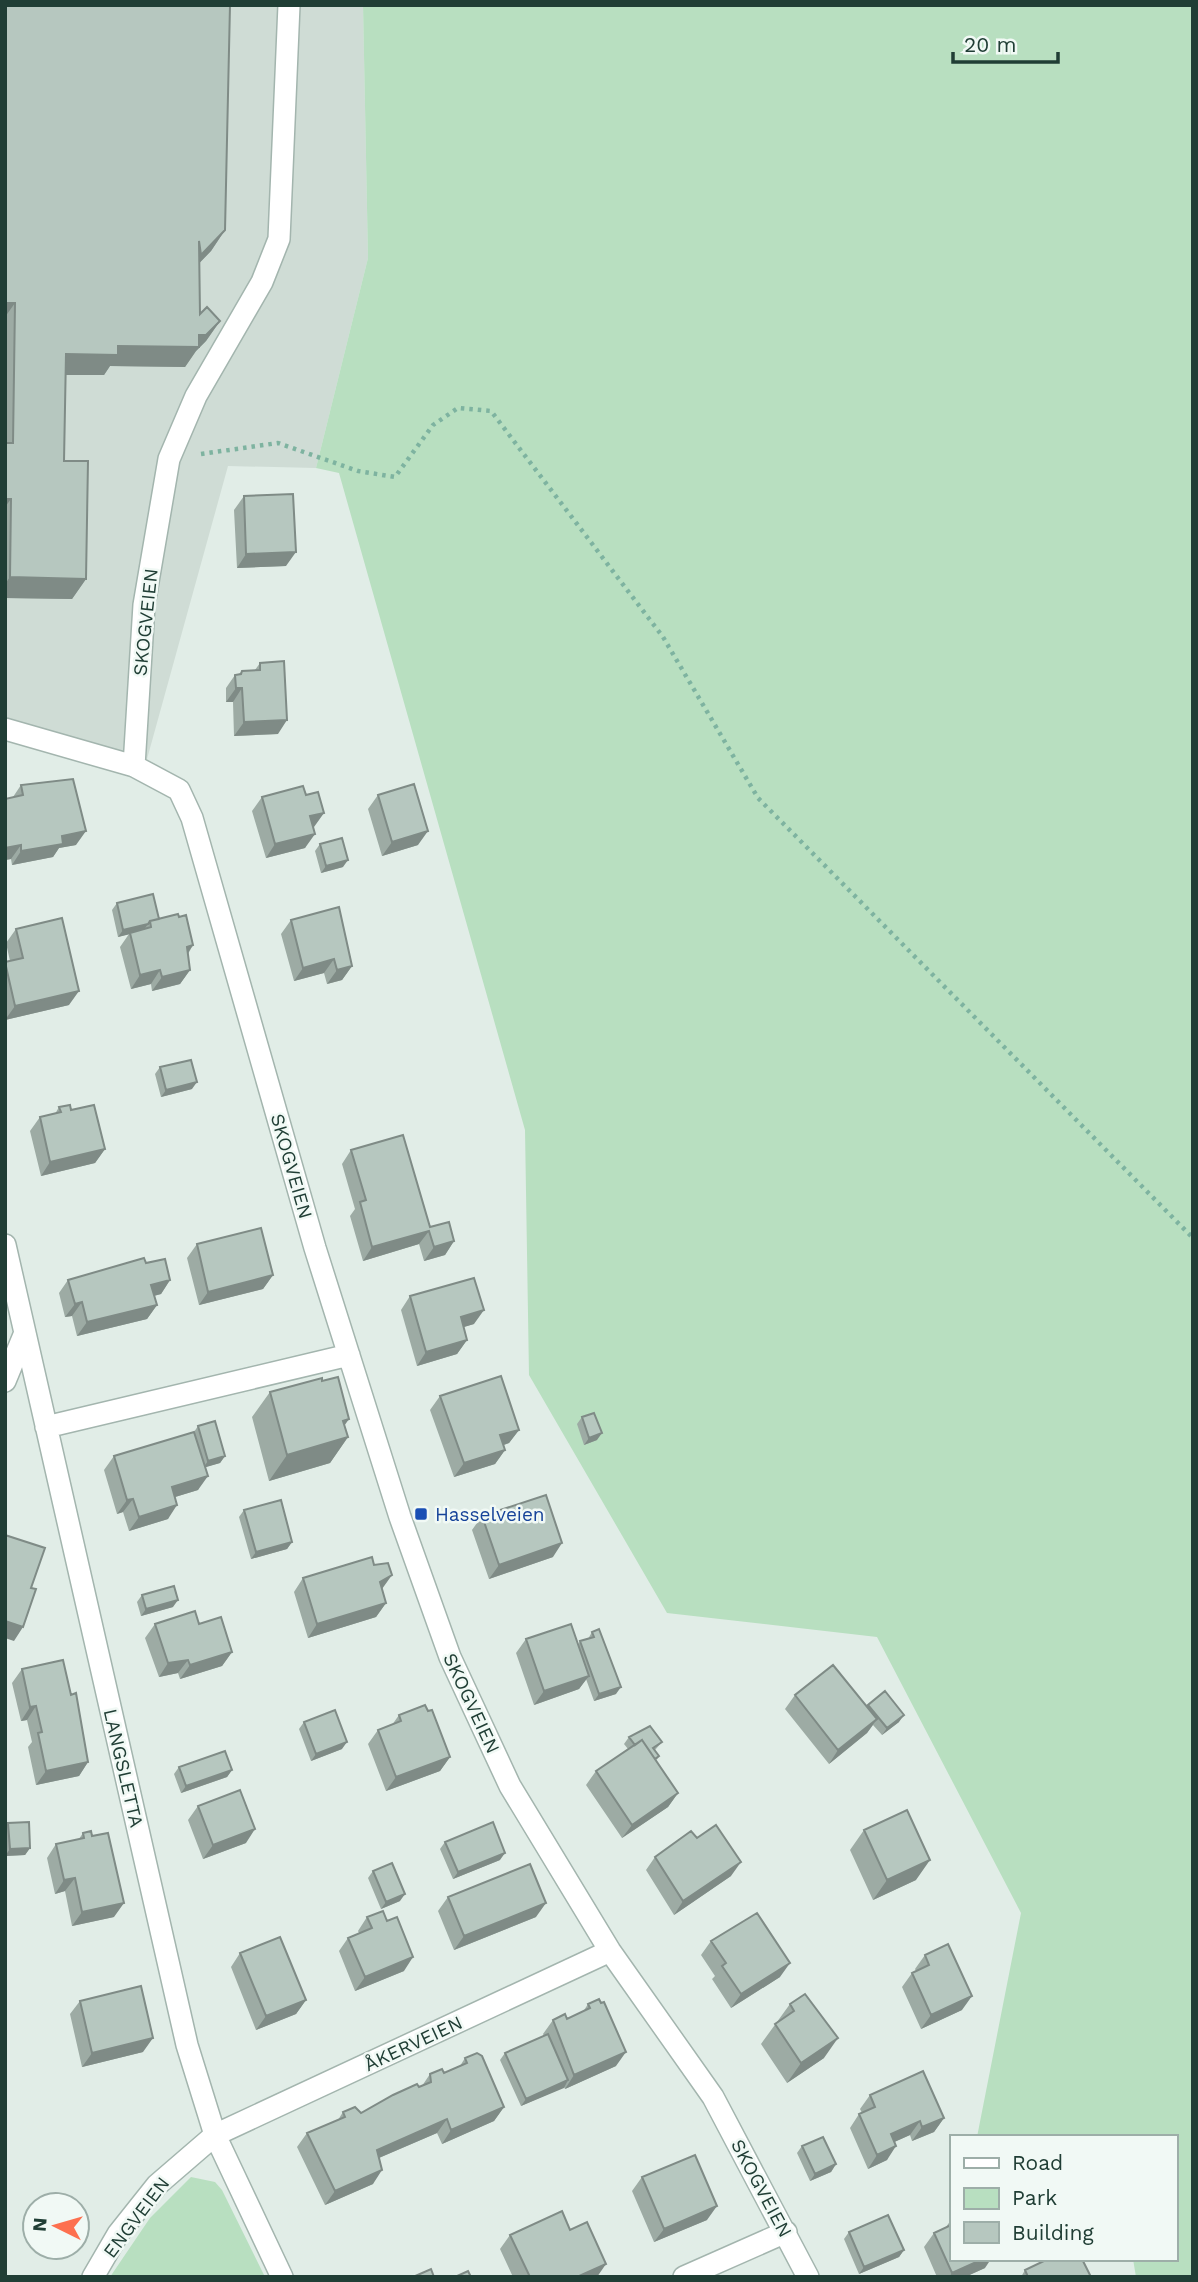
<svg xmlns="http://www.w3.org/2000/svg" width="1198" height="2282" viewBox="0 0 1198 2282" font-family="'Work Sans',sans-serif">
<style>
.built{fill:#cfdcd5}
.green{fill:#b8dfc0}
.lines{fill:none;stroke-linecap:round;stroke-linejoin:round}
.minor-casing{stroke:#a3b5ae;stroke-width:24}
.path{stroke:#7eb3a0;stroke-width:4.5;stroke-dasharray:3.5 5;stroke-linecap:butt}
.minor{stroke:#fff;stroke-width:21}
.wall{fill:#9daba4}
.shaded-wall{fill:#7f8b86}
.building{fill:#b6c7bf;stroke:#7f8b86;stroke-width:2}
.transit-dot{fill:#1a4fb4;stroke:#f1f9f5;stroke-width:2.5}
.labels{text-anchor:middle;stroke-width:5;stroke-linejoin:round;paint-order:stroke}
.street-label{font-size:19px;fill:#203e35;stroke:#f1f9f5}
.transit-label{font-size:19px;fill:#164399;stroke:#f1f9f5;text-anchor:start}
</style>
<rect width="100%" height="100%" fill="#e1ede7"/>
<path class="built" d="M5,5H363L368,258L316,468L228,466L147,759L5,737Z"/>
<path class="green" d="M363,5H1193V2277H1136L1133,2259H1175V2137H977L1021,1913L877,1637L667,1613L529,1375L525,1130L339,473L316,468L368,258Z
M191,2177L215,2182L222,2190L265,2277H110L150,2218Z"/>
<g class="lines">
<defs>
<path id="minor" d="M5,729L134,766L179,790L192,818L315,1248L400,1517L450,1657L510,1786L610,1951L713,2097L808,2277
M134,766L144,605L169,459L196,396L262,282L279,239L289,5
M5,1245L187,2045L215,2135L282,2277
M5,1381L24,1335
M46,1427L349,1355
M93,2277L118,2234L157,2185L215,2135L610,1951
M684,2277L786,2232"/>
</defs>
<use href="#minor" class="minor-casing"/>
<path class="path" d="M201,454L278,443L358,471L395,477L433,425L458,408L491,411L663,637L758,798L1193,1238"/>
<use href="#minor" class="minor"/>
</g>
<path class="wall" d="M5,5L225,230L211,251L199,263L200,314L220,321L206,341L196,351L185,367L110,366L104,375H65L64,461L86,579L72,599L5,598Z
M244,496L286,566L237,568L234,510Z
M260,663L278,734L234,736L233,702H226V688L235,675L239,674L242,671L255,670Z
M21,785L76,845L59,848L53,857L12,865L11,859L5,860V799L13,797Z
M378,795L418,845L382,856L368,809Z
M262,797L314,827L305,848L266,858L252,811Z
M320,844L343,867L321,873L315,851Z
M117,903L159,919L179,917L193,945L188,954L190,970L180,984L152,991L151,984L131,989L120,947L129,934L118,937L112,910Z
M291,920L352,966L342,980L327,984L324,973L294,981L281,934Z
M16,929L69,1005L5,1020V962L10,961L6,943Z
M160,1067L192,1089L161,1097L155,1074Z
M59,1107L71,1110L105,1149L95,1163L41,1176L30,1131L40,1117L55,1114Z
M351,1150L430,1227L454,1241L445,1255L424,1261L419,1244L363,1261L350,1216L355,1209L342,1164Z
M197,1244L273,1275L263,1289L199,1305L187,1258Z
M146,1263L170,1280L161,1294L154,1296L157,1305L147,1319L77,1336L72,1316L65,1317L59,1293L68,1280Z
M410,1296L474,1324L463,1327L467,1340L457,1354L417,1366L401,1310Z
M322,1381L344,1426L348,1437L330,1463L269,1481L252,1417L270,1392Z
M440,1396L519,1430L509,1443L504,1445L505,1450L495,1464L454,1477L430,1410Z
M582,1417L597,1440L584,1445L577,1424Z
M198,1426L225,1456L220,1463L205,1467L198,1490L175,1497L168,1519L129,1531L123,1512L117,1514L104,1470L114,1456L194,1432Z
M244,1510L292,1542L287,1549L251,1559L239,1517Z
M482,1516L553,1557L489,1579L472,1530Z
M303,1578L382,1589L386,1603L376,1617L308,1638L294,1592Z
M142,1595L173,1607L141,1616L137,1602Z
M155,1624H199L232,1652L222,1666L180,1679L178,1673L159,1677L145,1638Z
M592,1632L616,1694L594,1701L586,1679L579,1689L534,1705L516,1653L526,1639L578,1645L580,1641L588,1639Z
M22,1669L71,1695L88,1762L79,1776L36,1785L28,1747L32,1742L27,1720L21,1721L12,1683Z
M795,1695L866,1706L868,1705L899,1722L882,1735L873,1725L867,1733L829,1764L785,1709Z
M399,1715L450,1757L440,1771L386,1791L368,1744L378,1730L392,1725Z
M304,1722L342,1749L311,1761L299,1729Z
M629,1737L662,1742L655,1750L659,1756L656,1761L678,1793L668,1807L622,1838L586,1785L596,1771L628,1749L624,1744Z
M179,1767L232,1770L227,1777L181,1793L174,1774Z
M198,1806L246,1843L203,1859L188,1820Z
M8,1823L30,1848L25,1855L5,1856V1828Z
M864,1830L916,1880L873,1900L850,1850Z
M83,1833L114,1917L72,1926L65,1891L55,1894L47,1858L56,1844L79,1839Z
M697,1838L731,1876L674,1915L646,1870L655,1857Z
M445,1842L500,1860L453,1879L440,1849Z
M373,1871L400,1901L381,1909L368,1878Z
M448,1897L536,1917L454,1950L438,1911Z
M367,1917L404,1971L355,1991L339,1951L348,1938L359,1933L358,1931Z
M711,1941L780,1977L731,2008L712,1979L715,1976L701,1955Z
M240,1953L306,2000L296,2014L256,2030L231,1967Z
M925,1955L962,2010L921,2029L902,1987L912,1973L916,1971L915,1969Z
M80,2001L143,2052L82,2067L70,2014Z
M588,2004L616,2066L565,2089L564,2087L521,2106L500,2060L505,2053L544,2036L543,2034L553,2020L567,2019L583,2012Z
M790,2004L824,2058L787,2083L761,2044Z
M465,2058L504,2107L494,2121L442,2144L437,2133L379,2158L373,2184L325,2205L297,2147L307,2133L338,2120L343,2112L361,2113L422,2086L430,2074L444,2073L460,2066Z
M870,2095L944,2118L934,2132L912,2141L910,2135L894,2142L887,2160L868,2169L850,2128L859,2114L862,2113L860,2109Z
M802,2146L836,2164L831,2172L810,2181L797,2153Z
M642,2177L707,2220L654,2242L632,2191Z
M951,2220V2259L985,2268L965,2277H937L924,2247L934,2233L946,2227Z
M570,2230L597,2277H513L500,2249L510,2235Z
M849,2232L904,2250L899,2257L859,2274L844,2239Z
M1025,2270L1091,2277H1021Z"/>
<path class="shaded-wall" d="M225,230L211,251L187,276L201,255Z
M5,303H15L5,317Z
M220,321L206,341L196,351L185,367L110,366L104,375H52L66,354L118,346L199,335Z
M5,499H11L5,507Z
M296,552L286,566L237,568L246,554Z
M10,577L86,579L72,599L5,598V584Z
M236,688H242L233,702H226Z
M287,720L278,734L234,736L244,722Z
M324,813L314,827L301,830L310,816Z
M86,831L76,845L59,848L53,857L12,865L21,851L62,836Z
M428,831L418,845L382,856L392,842Z
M315,834L305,848L266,858L275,844Z
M21,845L11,859L5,860V848Z
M348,860L343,867L321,873L326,866Z
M148,924L143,931L118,937L123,930Z
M193,945L184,959L187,947Z
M334,959L324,973L294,981L303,968Z
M352,966L342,980L327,984L337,970Z
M160,970L151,984L131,989L140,975Z
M190,970L180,984L152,991L162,977Z
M79,991L69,1005L5,1020L15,1006Z
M197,1082L192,1089L161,1097L166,1090Z
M105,1149L95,1163L41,1176L50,1162Z
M429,1231L419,1244L363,1261L372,1247Z
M454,1241L445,1255L424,1261L434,1247Z
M273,1275L263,1289L199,1305L208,1292Z
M170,1280L161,1294L141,1299L151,1285Z
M82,1302L72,1316L65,1317L75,1304Z
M157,1305L147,1319L77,1336L87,1322Z
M484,1310L474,1324L451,1331L461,1317Z
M467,1340L457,1354L417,1366L426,1352Z
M349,1419L333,1442L348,1437L330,1463L269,1481L287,1455L343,1421Z
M519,1430L509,1443L491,1449L500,1435Z
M602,1433L597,1440L584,1445L589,1438Z
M505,1450L495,1464L454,1477L464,1463Z
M225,1456L220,1463L203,1468L208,1461Z
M208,1476L198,1490L162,1501L172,1487Z
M133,1499L123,1512L117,1514L127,1500Z
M177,1505L168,1519L129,1531L139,1517Z
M292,1542L287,1549L251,1559L256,1552Z
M562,1543L553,1557L489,1579L499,1565Z
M392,1575L382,1589L370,1596L380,1582Z
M178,1600L173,1607L141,1616L146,1609Z
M386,1603L376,1617L308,1638L317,1624Z
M5,1621L23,1627L14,1641L5,1638Z
M232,1652L222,1666L180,1679L190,1665Z
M188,1660L178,1673L159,1677L168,1663Z
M589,1676L579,1689L534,1705L544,1691Z
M621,1687L616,1694L594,1701L599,1694Z
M36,1706L27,1720L21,1721L30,1707Z
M904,1715L899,1722L882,1735L887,1728Z
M877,1719L867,1733L829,1764L838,1750Z
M347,1742L342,1749L311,1761L316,1754Z
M450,1757L440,1771L386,1791L396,1777Z
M88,1762L79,1776L36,1785L46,1771Z
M232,1770L227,1777L181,1793L186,1786Z
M678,1793L668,1807L622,1838L632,1825Z
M255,1829L246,1843L203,1859L213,1845Z
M30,1848L25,1855L5,1856L10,1849Z
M505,1853L500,1860L453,1879L458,1872Z
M930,1860L916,1880L873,1900L887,1880Z
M741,1862L731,1876L674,1915L683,1901Z
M75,1878L65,1891L55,1894L64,1880Z
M405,1894L400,1901L381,1909L386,1902Z
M124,1903L114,1917L72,1926L82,1912Z
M546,1903L536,1917L454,1950L464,1936Z
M413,1957L404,1971L355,1991L365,1977Z
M790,1963L780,1977L731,2008L741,1994Z
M972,1996L962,2010L921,2029L931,2015Z
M306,2000L296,2014L256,2030L266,2016Z
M153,2038L143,2052L82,2067L92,2053Z
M838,2038L824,2058L787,2083L801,2063Z
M626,2052L616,2066L565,2089L574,2075Z
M568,2080L564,2088L521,2106L526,2099Z
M504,2107L494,2121L442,2144L451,2130Z
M944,2118L934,2132L912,2141L922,2127Z
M447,2119L437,2133L367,2163L377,2150Z
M920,2121L910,2135L881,2148L891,2134Z
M896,2146L887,2160L868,2169L877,2155Z
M836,2164L831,2172L810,2181L815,2174Z
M382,2170L373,2184L325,2205L335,2191Z
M717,2206L707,2220L654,2242L664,2229Z
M904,2250L899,2257L859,2274L864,2267Z
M983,2259H991L985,2268L965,2277H949L952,2273Z
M606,2264L597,2277H577Z"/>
<path class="building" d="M5,5H230L225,230L201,255L199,241L200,314L207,307L220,321L206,335H199V347L118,346V355L66,354L64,461H88L86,579L10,577L11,499H5V443H13L15,303H5Z
M293,494L296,552L246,554L244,496Z
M284,661L287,720L244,722L242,688H236L235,675L241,674L242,671L260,670V663Z
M73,779L86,831L62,836L63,844L21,851V845L5,848V799L23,795L21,785Z
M414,784L428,831L392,842L378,795Z
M303,786L306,795L318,792L324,813L310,816L315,834L275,844L262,797Z
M342,838L348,860L326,866L320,844Z
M153,894L159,919L150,921L148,924L123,930L117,903Z
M339,907L352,966L337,970L334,959L303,968L291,920Z
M178,914L179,917L186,915L193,945L187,947L190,970L162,977L160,970L140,975L130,933L151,927L150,921Z
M62,918L79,991L15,1006L5,962L23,958L16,929Z
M191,1060L197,1082L166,1090L160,1067Z
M70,1105L71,1110L94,1105L105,1149L50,1162L40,1117L61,1112L59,1107Z
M403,1135L430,1227L449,1222L454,1241L434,1247L429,1231L372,1247L360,1202L366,1200L351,1150Z
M261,1228L273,1275L208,1292L197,1244Z
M144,1258L146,1263L165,1259L170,1280L151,1285L157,1305L87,1322L82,1302L75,1304L68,1280Z
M474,1278L484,1310L461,1317L467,1340L426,1352L410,1296Z
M501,1376L519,1430L500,1435L505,1450L464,1463L440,1396Z
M338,1377L349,1419L343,1421L348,1437L287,1455L270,1392L322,1378V1381Z
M594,1413L602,1433L589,1438L582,1417Z
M215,1421L225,1456L208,1461L198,1426Z
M194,1432L208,1476L172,1487L177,1505L139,1517L133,1499L127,1500L114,1456Z
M546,1495L562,1543L499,1565L482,1516Z
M281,1500L292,1542L256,1552L244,1510Z
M5,1535L45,1548L31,1588L36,1589L23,1627L5,1621Z
M372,1557L374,1565L388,1563L392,1575L380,1582L386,1603L317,1624L303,1578Z
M174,1586L178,1600L146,1609L142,1595Z
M195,1611L199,1624L221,1617L232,1652L190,1665L188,1660L168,1663L155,1624Z
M571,1624L589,1676L544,1691L526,1639Z
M599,1629L621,1687L599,1694L580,1641L594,1637L592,1632Z
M63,1660L71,1695L76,1693L88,1762L46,1771L38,1733L42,1732L36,1706L30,1707L22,1669Z
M833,1665L877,1719L838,1750L795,1695Z
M885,1691L904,1715L887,1728L868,1705Z
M425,1705L428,1711L432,1710L450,1757L396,1777L378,1730L401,1721L399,1715Z
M335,1710L347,1742L316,1754L304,1722Z
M650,1726L662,1742L653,1748L659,1756L655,1759L642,1740L635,1745L629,1737Z
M642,1740L678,1793L632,1825L596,1771Z
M225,1751L232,1770L186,1786L179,1767Z
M240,1790L255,1829L213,1845L198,1806Z
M907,1810L930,1860L887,1880L864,1830Z
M29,1822L30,1848L10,1849L8,1823Z
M493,1822L505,1853L458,1872L445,1842Z
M716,1825L741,1862L683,1901L655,1857L691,1831L697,1838Z
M91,1831L92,1836L108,1833L124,1903L82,1912L75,1878L64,1880L56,1844L84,1838L83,1833Z
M392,1863L405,1894L386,1902L373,1871Z
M530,1864L546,1903L464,1936L448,1897Z
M383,1911L387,1921L397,1917L413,1957L365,1977L348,1938L372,1928L367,1917Z
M757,1913L790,1963L741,1994L722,1966L726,1963L711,1941Z
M280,1937L306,2000L266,2016L240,1953Z
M948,1944L972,1996L931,2015L912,1973L929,1965L925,1955Z
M141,1986L153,2038L92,2053L80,2001Z
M805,1994L838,2038L801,2063L775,2024L794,2011L790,2004Z
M599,1999L601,2003L604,2002L626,2052L574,2075L553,2020L565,2014L567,2019L590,2008L588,2004Z
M548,2034L568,2080L526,2099L505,2053Z
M477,2053L482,2056L504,2107L451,2130L447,2119L377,2150L382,2170L335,2191L307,2133L345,2117L343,2112L355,2107L361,2113L393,2095L417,2084L419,2087L431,2082L430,2074L442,2069L444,2073L467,2063L465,2058Z
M923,2071L944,2118L922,2127L920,2121L891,2134L896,2146L877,2155L859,2114L875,2107L870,2095Z
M823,2137L836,2164L815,2174L802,2146Z
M695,2155L717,2206L664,2229L642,2177Z
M562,2211L570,2230L587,2222L606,2264L577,2277H530L510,2235Z
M888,2215L904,2250L864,2267L849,2232Z
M951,2225V2259H983L952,2273L934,2233Z
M1048,2259H1082L1091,2277H1028L1025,2270Z
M431,2269L434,2277H413Z
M468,2271L471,2277H455Z"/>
<rect class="transit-dot" x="414" y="1507" width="14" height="14" rx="3.5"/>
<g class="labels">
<g class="street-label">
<text transform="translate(145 622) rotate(-84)" y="7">SKOGVEIEN</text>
<text transform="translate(292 1166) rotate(74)" y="7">SKOGVEIEN</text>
<text transform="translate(472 1703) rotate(65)" y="7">SKOGVEIEN</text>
<text transform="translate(124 1768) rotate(77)" y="7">LANGSLETTA</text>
<text transform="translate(413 2043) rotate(-25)" y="7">ÅKERVEIEN</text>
<text transform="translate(762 2188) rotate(62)" y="7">SKOGVEIEN</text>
<text transform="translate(136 2217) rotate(-53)" y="7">ENGVEIEN</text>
</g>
<g class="transit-label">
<text x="435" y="1521">Hasselveien</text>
</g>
</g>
<rect width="1198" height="2282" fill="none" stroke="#203e35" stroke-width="14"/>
<rect x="950" y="2135" width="228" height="126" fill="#f1f9f5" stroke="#9daea8" stroke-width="2"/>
<rect x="964" y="2158" width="35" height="10" fill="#ffffff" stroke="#9daea8" stroke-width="2"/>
<text x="1012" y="2170" font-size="21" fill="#203e35">Road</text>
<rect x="964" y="2188" width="35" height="21" fill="#b8dfc0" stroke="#9daea8" stroke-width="2"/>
<text x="1012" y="2205" font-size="21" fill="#203e35">Park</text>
<rect x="964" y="2222" width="35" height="21" fill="#b6c7bf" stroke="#9daea8" stroke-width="2"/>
<text x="1012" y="2240" font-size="21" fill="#203e35">Building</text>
<g transform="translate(56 2226) rotate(275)"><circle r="33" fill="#f1f9f5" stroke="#9daea8" stroke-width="2"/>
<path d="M0-5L12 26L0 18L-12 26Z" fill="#fd704f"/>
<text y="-10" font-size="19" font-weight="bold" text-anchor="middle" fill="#203e35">N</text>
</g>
<path d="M953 52v10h105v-10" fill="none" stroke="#203e35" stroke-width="3.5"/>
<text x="964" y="52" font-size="21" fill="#203e35" stroke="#f1f9f5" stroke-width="5" paint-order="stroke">20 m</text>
</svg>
